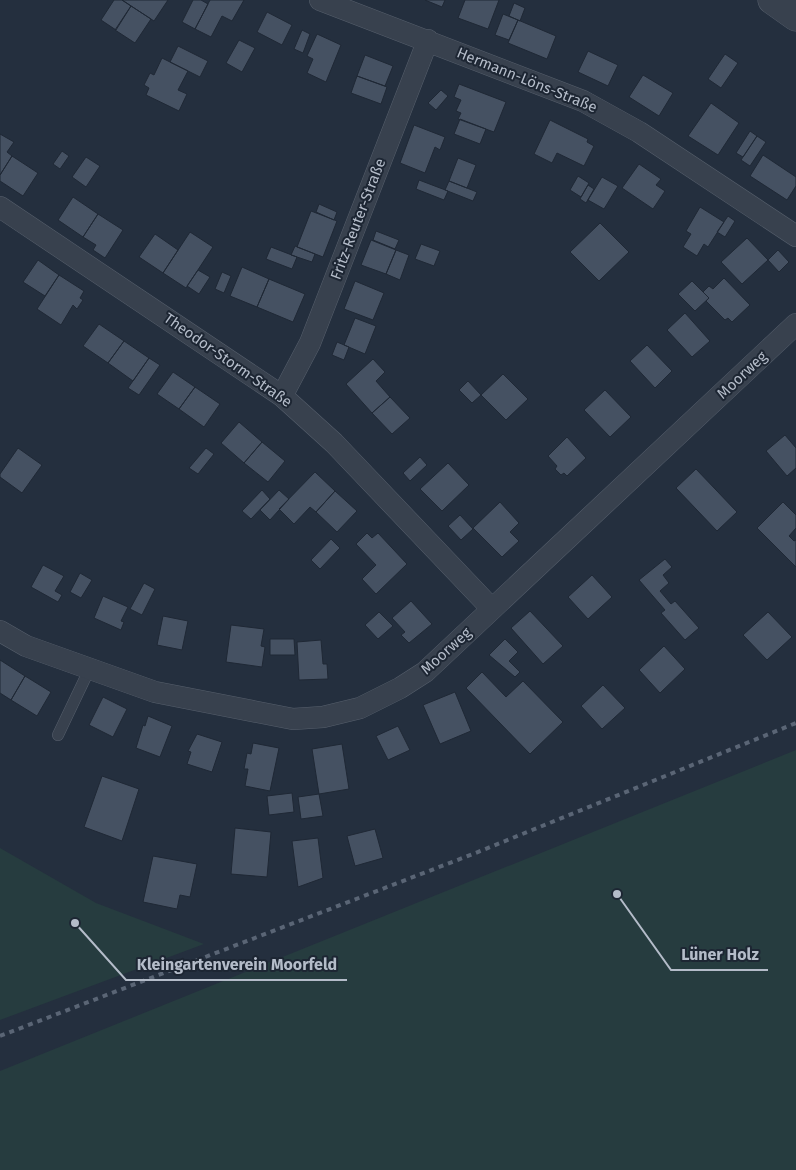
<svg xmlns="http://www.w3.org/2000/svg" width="796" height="1170" viewBox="0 0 796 1170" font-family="'Fira Sans',sans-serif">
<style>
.green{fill:#263c3f}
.building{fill:#455162;stroke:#1f2835}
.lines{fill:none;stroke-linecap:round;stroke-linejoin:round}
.service-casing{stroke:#565f6c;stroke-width:12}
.minor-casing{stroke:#565f6c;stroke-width:22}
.tertiary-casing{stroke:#565f6c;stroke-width:29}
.service{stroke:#38414e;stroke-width:11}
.minor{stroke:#38414e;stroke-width:21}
.tertiary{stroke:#38414e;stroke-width:28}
.rail{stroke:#5a6575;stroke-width:4;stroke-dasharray:5 5;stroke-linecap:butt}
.labels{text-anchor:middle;stroke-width:4;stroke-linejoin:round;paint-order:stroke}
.street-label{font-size:15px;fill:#b4bcc9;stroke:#1d2633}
.leader{fill:none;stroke:#b4bcc9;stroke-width:2}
.callout-dot{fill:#b4bcc9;stroke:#1d2633;stroke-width:2}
.callout-label{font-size:16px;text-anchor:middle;font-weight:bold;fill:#b4bcc9;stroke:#1d2633;stroke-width:4;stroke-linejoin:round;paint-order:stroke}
</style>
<rect width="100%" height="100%" fill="#242f3e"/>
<path class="green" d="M796,750V1170H0V1071Z
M0,848L96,903L204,944L0,1020Z"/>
<path class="building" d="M114,0H122L131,6L116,30L101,20Z
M122,0H168L154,21Z
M193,0H201L208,4L195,29L182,22Z
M210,0H244L232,21L222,16L211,37L195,29Z
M425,0H445L442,7Z
M465,0H499L488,29L458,18Z
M514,3L525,8L520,21L509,16Z
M131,6L151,19L135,43L115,30Z
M267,12L292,25L282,45L257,32Z
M503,14L518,20L509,40L495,35Z
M518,20L556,36L547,59L508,43Z
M302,30L310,34L303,53L294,49Z
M317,34L341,45L326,82L307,73L313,59L307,56Z
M239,40L255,48L242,72L226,63Z
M178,46L208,61L200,77L170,62Z
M588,51L618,65L608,86L578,72Z
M725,54L738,63L721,88L708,79Z
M365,55L393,66L385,86L357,76Z
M162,58L188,71L178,90L187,94L179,111L146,95L149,88L144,85L150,73L154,75Z
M643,75L673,93L659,116L629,97Z
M357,76L387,87L381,104L351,93Z
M459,84L506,102L494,132L458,119L461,113L456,111L461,100L454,97Z
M441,90L448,96L436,110L428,103Z
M711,103L739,123L718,155L688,136Z
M460,119L486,129L480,144L454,134Z
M550,120L588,139L587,142L594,146L584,166L557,153L552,163L534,154Z
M414,125L445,137L440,150L435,147L425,173L400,163Z
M750,131L757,136L743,157L736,153Z
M0,134L14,142L7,152L12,156L0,175Z
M757,136L766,142L750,166L741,160Z
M62,151L69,156L60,169L53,164Z
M763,155L796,177V186L787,200L750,176Z
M12,156L38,173L23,196L0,181V175Z
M86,157L100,166L86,187L72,177Z
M458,158L476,165L467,188L449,181Z
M639,164L661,179L656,185L665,191L653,209L622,188Z
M578,176L589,183L581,197L570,190Z
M602,177L618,186L604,209L588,200Z
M419,180L448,191L444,200L416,189Z
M449,181L477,192L473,201L445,190Z
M588,185L594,189L586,203L580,199Z
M73,197L98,214L83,237L58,220Z
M319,204L337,212L334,220L316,212Z
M700,207L724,222L708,247L704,244L697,256L683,247L691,234L686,231Z
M311,211L337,221L323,257L297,247Z
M98,214L123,230L105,258L93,250L96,245L83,237Z
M728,216L735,221L725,237L717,232Z
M600,223L629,252L599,281L570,252Z
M376,231L399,240L395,249L373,240Z
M190,232L213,247L186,288L163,273Z
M155,234L178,250L163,273L139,257Z
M747,238L768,260L742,284L721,262Z
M371,240L396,250L386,274L361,265Z
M421,244L440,251L434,266L415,259Z
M295,246L315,254L312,262L291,255Z
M271,247L297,257L292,269L266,259Z
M396,250L409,255L400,280L386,274Z
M778,250L789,262L779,272L768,260Z
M38,260L59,275L45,296L23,282Z
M242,267L269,279L257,307L230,296Z
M198,270L210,277L199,294L187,286Z
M222,272L231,276L224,293L215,289Z
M59,275L84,291L80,298L83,300L77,309L73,305L61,325L37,309Z
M724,278L750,305L732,322L728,318L725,320L706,301L709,298L703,292L709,286L713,289Z
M269,279L305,294L293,322L257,307Z
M355,281L384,293L373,320L344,309Z
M692,281L709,298L695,311L678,294Z
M685,313L710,341L692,357L667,330Z
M355,318L376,326L365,354L344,345Z
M99,324L124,341L108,363L83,346Z
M124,341L149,358L133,381L108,363Z
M337,342L349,347L344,360L332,355Z
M647,345L672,371L655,388L630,361Z
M149,358L160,365L139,395L128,388Z
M373,359L385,372L376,381L390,397L372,413L346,384Z
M173,372L195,387L179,409L157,394Z
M503,374L528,399L506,420L481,395Z
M468,381L481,395L472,403L459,390Z
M195,387L220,404L204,427L179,409Z
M605,390L631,417L610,437L584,410Z
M390,397L410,418L392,434L372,413Z
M239,422L262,442L244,463L221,443Z
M785,435L796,448V468L787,476L766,451Z
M567,437L586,458L567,476L564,473L561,475L555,469L557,466L548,456Z
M262,442L285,461L268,482L244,463Z
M18,448L42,465L22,493L0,477V474Z
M206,448L214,454L198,474L189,468Z
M420,457L427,465L410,481L403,473Z
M448,463L469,485L442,511L420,489Z
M696,469L737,512L717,531L676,488Z
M315,472L335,491L316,512L310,507L294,524L279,509Z
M262,490L270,499L251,519L242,511Z
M279,490L289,499L270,520L260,510Z
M335,491L357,511L337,532L316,512Z
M500,502L519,523L510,532L519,541L502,557L473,528Z
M783,502L796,515V528L789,536L794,541L796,540V567L757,528Z
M460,515L473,529L461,540L448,526Z
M367,533L372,538L378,533L407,564L376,594L362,579L376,565L356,544Z
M331,539L340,548L320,569L311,560Z
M665,559L672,567L663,575L669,583L660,591L671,604L675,601L699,628L685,640L661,613L665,610L639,580Z
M43,565L64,576L55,591L62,595L58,602L31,587Z
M80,573L92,580L81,598L70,592Z
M592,575L612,597L588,619L568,597Z
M144,583L155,589L142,615L130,609Z
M103,596L128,607L121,621L124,622L121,630L94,618Z
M411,601L432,624L409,643L401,635L405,632L392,618Z
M530,611L563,646L543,664L511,628Z
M379,612L393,626L378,639L365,625Z
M768,612L792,637L767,660L743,635Z
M163,616L188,621L182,650L157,645Z
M231,625L264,629L261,646L265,647L262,667L226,662Z
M270,639H294L295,655H270Z
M505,639L518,652L509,661L520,672L515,677L489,655Z
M321,640L323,664H327L328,679L299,680L297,642Z
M664,646L685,669L660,693L639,670Z
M0,660L25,676L11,700L0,693Z
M482,672L506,697L523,681L563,722L530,754L466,688Z
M25,676L51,692L37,716L11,700Z
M603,685L625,708L602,729L581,706Z
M455,692L471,731L440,744L423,705Z
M103,697L127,709L113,737L89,725Z
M148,716L172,726L160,757L136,748L143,725L145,726Z
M398,726L410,750L388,760L376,736Z
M197,734L222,742L212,772L187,764L191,752L188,751Z
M253,743L279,748L270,791L245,786L248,769H244L247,753L251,754Z
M342,744L349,789L319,794L312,749Z
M102,776L139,789L122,841L84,827Z
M292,793L294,812L269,815L267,796Z
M319,794L323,816L301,819L298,797Z
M235,828L271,832L267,877L231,874Z
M375,829L383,858L355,866L347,836Z
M318,838L323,878L298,887L292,841Z
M153,856L197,864L190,897L180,895L177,909L143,902Z"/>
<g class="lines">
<defs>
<path id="service" d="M58,735L90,668"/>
<path id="minor" d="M320,0L583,101L639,132L796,236
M0,207L282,396L334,443L492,609
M282,396L310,343L428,40
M0,631L26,646L155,692L293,719L323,717L360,708L400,688L425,672L796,324"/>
<path id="tertiary" d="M772,0L796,17"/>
</defs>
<use href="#service" class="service-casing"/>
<use href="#minor" class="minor-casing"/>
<use href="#tertiary" class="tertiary-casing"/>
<use href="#service" class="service"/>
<use href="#minor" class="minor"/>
<use href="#tertiary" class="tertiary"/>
<path class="rail" d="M0,1036L473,854L796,723"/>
</g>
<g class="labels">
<g class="street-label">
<text transform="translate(527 80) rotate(22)" y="5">Hermann-Löns-Straße</text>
<text transform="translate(358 219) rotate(-69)" y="5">Fritz-Reuter-Straße</text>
<text transform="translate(228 360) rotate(35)" y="5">Theodor-Storm-Straße</text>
<text transform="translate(742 375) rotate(-43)" y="5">Moorweg</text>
<text transform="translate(446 651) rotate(-42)" y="5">Moorweg</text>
</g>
</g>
<path class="leader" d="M617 894L671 970H768M75 923L126 980H347"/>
<g class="callout-dot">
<circle cx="617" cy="894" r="5"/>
<circle cx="75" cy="923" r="5"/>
</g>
<g class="callout-label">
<text x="720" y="960">Lüner Holz</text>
<text x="237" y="970">Kleingartenverein Moorfeld</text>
</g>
</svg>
